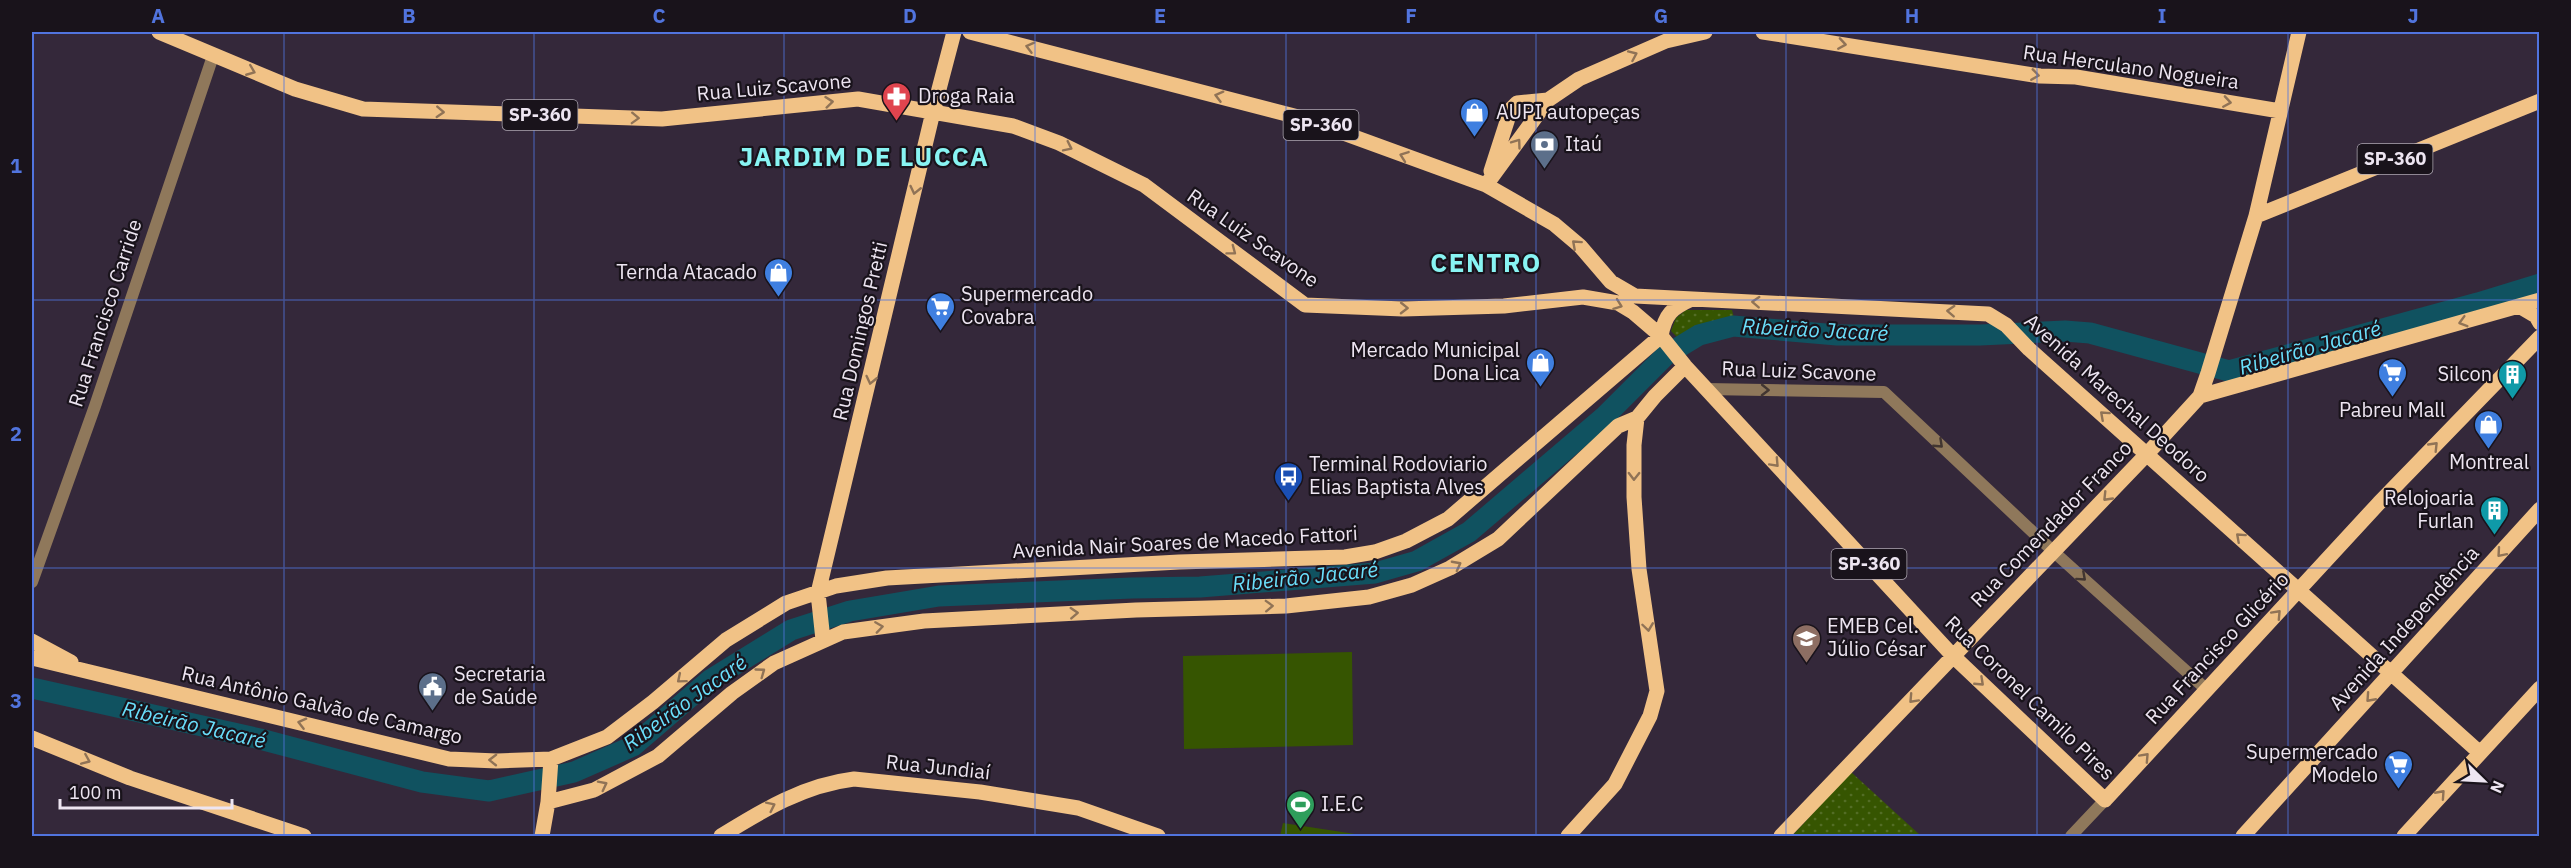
<svg xmlns="http://www.w3.org/2000/svg" width="2571" height="868" viewBox="0 0 2571 868" font-family="'IBM Plex Sans',sans-serif">
<style>
.park{fill:url(#park-dots)}
.garden{fill:#365501}
.lines{fill:none;stroke-linecap:round;stroke-linejoin:round}
.river{stroke:#105260;stroke-width:21}
.minor{stroke:#8f785b;stroke-width:12}
.major{stroke:#f1c286;stroke-width:15}
.oneway{stroke:#907356}
.oneway2{stroke:#423631}
.grid{fill:none;stroke:#5174de;stroke-width:1.5;stroke-opacity:0.55}
.labels{text-anchor:middle;stroke-width:4.5;stroke-linejoin:round;paint-order:stroke}
.shield{fill:#19131b;stroke:#ada6b1;stroke-width:1.5}
.shield-label{font-size:18px;font-weight:bold;fill:#ede5f1}
.street-label{font-size:20px;fill:#ede5f1;stroke:#19131b}
.poi-label{font-size:20px;fill:#ede5f1;stroke:#19131b;text-anchor:start}
.water-label{font-size:21px;font-style:italic;fill:#6adffb;stroke:#19131b}
.district-label{font-size:26px;font-weight:bold;letter-spacing:1.5px;fill:#88f4f3;stroke:#19131b}
.neatline{fill:none;stroke:#5174de;stroke-width:2}
.grid-label{font-size:20px;text-anchor:middle;font-weight:bold;fill:#5174de}
</style>
<defs>
<pattern id="park-dots" width="8" height="8" patternUnits="userSpaceOnUse" patternTransform="scale(1.5)"><rect width="8" height="8" fill="#365501"/><path d="M2 2h.1M6 6h.1" fill="none" stroke="#536d26" stroke-width="1.8" stroke-linecap="round"/></pattern>
</defs>
<rect width="100%" height="100%" fill="#34283a"/>
<path class="park" d="M1686,310H1732L1734,318L1697,328L1680,340L1671,331L1676,318Z
M1851,772L1921,836H1792Z"/>
<path class="garden" d="M1352,652L1353,745L1184,749L1183,656Z
M1283,823L1355,834L1354,836H1280Z"/>
<g class="lines">
<path class="river" d="M32,688L260,739L422,782L489,791L574,772L633,746L710,680L791,630L850,611L939,596L1132,588L1200,587L1375,573L1417,561L1469,532L1605,416L1666,355L1699,335L1733,326L1837,335H1980L2065,331L2090,333L2229,371L2478,303L2540,284"/>
<path class="minor" d="M1706,389L1884,392L2054,552L2207,690
M32,582L95,406L213,56
M2071,836L2105,800"/>
<path class="major" d="M159,32L295,89L363,109L662,119L858,99L1013,126L1059,143L1144,185L1305,305L1403,309L1504,306L1583,297L1618,303L1633,312L1661,336L1685,366L1953,656L2105,800L2379,503L2540,337
M970,32L1302,118L1486,185L1554,224L1580,246L1611,282L1635,296L1988,314L2006,325L2029,349L2479,752
M1763,32L2040,76L2076,77L2280,111
M1491,171L1511,109L1517,103L1548,100
M1486,185L1548,100L1579,79L1666,41L1705,32
M2256,216L2540,101
M2519,306L2536,316L2540,323
M2200,396L2540,300
M823,640L818,593L933,112L954,32
M32,641L71,662
M32,658L449,759L497,761L551,759L607,737L653,702L726,640L786,603L836,586L887,578L1179,562L1345,557L1375,552L1406,541L1448,519L1661,336C1665,314 1672,308 1692,299
M32,738L130,778L304,836
M548,802L594,790L658,756L732,693L774,663L843,632L924,621L1136,610L1286,606L1369,597L1412,585L1450,568L1498,539L1618,426L1637,418
M542,836L548,802L551,759
M721,836C763,810 804,785 854,779L980,792L1078,808L1158,836
M1568,836L1615,784L1650,716L1657,691L1639,569L1634,497V445L1637,418L1655,396L1685,366
M1781,836L2147,454L2200,396L2208,373L2256,216L2299,32
M2243,836L2540,509
M2404,836L2540,688"/>
</g>
<defs><path id="oneway-chevron" d="M-2-3.5L2.5 0L-2 3.5" fill="none" stroke-width="1.6" stroke-linecap="round" stroke-linejoin="round" transform="scale(1.5)"/></defs>
<g class="oneway">
<use href="#oneway-chevron" transform="translate(1842 44) rotate(9)"/>
<use href="#oneway-chevron" transform="translate(1030 47) rotate(-165)"/>
<use href="#oneway-chevron" transform="translate(1633 55) rotate(-24)"/>
<use href="#oneway-chevron" transform="translate(251 71) rotate(22)"/>
<use href="#oneway-chevron" transform="translate(2035 75) rotate(8)"/>
<use href="#oneway-chevron" transform="translate(1219 96) rotate(-165)"/>
<use href="#oneway-chevron" transform="translate(829 102) rotate(-6)"/>
<use href="#oneway-chevron" transform="translate(2227 102) rotate(9)"/>
<use href="#oneway-chevron" transform="translate(440 112) rotate(3)"/>
<use href="#oneway-chevron" transform="translate(635 118) rotate(2)"/>
<use href="#oneway-chevron" transform="translate(1517 143) rotate(-54)"/>
<use href="#oneway-chevron" transform="translate(1068 147) rotate(26)"/>
<use href="#oneway-chevron" transform="translate(1404 156) rotate(-160)"/>
<use href="#oneway-chevron" transform="translate(915 190) rotate(103)"/>
<use href="#oneway-chevron" transform="translate(1576 244) rotate(-138)"/>
<use href="#oneway-chevron" transform="translate(1232 251) rotate(37)"/>
<use href="#oneway-chevron" transform="translate(1756 302) rotate(-177)"/>
<use href="#oneway-chevron" transform="translate(1618 305) rotate(20)"/>
<use href="#oneway-chevron" transform="translate(1404 308) rotate(1)"/>
<use href="#oneway-chevron" transform="translate(1951 311) rotate(-177)"/>
<use href="#oneway-chevron" transform="translate(2463 322) rotate(164)"/>
<use href="#oneway-chevron" transform="translate(871 380) rotate(103)"/>
<use href="#oneway-chevron" transform="translate(2104 415) rotate(-138)"/>
<use href="#oneway-chevron" transform="translate(2434 446) rotate(-46)"/>
<use href="#oneway-chevron" transform="translate(1775 463) rotate(47)"/>
<use href="#oneway-chevron" transform="translate(1634 476) rotate(91)"/>
<use href="#oneway-chevron" transform="translate(2107 497) rotate(134)"/>
<use href="#oneway-chevron" transform="translate(2240 537) rotate(-138)"/>
<use href="#oneway-chevron" transform="translate(2501 553) rotate(131)"/>
<use href="#oneway-chevron" transform="translate(1457 565) rotate(-28)"/>
<use href="#oneway-chevron" transform="translate(1269 606) rotate(-2)"/>
<use href="#oneway-chevron" transform="translate(1074 613) rotate(-3)"/>
<use href="#oneway-chevron" transform="translate(2277 614) rotate(-47)"/>
<use href="#oneway-chevron" transform="translate(879 627) rotate(-8)"/>
<use href="#oneway-chevron" transform="translate(1648 627) rotate(82)"/>
<use href="#oneway-chevron" transform="translate(761 672) rotate(-36)"/>
<use href="#oneway-chevron" transform="translate(681 679) rotate(140)"/>
<use href="#oneway-chevron" transform="translate(1980 682) rotate(43)"/>
<use href="#oneway-chevron" transform="translate(2370 698) rotate(132)"/>
<use href="#oneway-chevron" transform="translate(1913 699) rotate(133)"/>
<use href="#oneway-chevron" transform="translate(302 723) rotate(-166)"/>
<use href="#oneway-chevron" transform="translate(2145 757) rotate(-47)"/>
<use href="#oneway-chevron" transform="translate(86 760) rotate(23)"/>
<use href="#oneway-chevron" transform="translate(493 760) rotate(-179)"/>
<use href="#oneway-chevron" transform="translate(603 785) rotate(-27)"/>
<use href="#oneway-chevron" transform="translate(2441 794) rotate(-48)"/>
<use href="#oneway-chevron" transform="translate(771 806) rotate(-26)"/>
</g>
<g class="oneway2">
<use href="#oneway-chevron" transform="translate(1765 390) rotate(1)"/>
<use href="#oneway-chevron" transform="translate(1939 444) rotate(43)"/>
<use href="#oneway-chevron" transform="translate(2082 577) rotate(42)"/>
</g>
<path class="grid" d="M284,32V836M534,32V836M784,32V836M1035,32V836M1286,32V836M1536,32V836M1786,32V836M2037,32V836M2288,32V836M32,300H2540M32,568H2540"/>
<defs>
<symbol id="pharmacy-pin" viewBox="-11 -11 22 30"><path d="M0 17L-7.5 6A9.5 9.5 0 1 1 7.5 6Z" fill="#e0444e" stroke="#19131b"/><path d="M-2-6h4v4h4v4h-4v4h-4v-4h-4v-4h4Z" fill="#fff"/></symbol>
<symbol id="shop-pin" viewBox="-11 -11 22 30"><path d="M0 17L-7.5 6A9.5 9.5 0 1 1 7.5 6Z" fill="#3f7fe0" stroke="#19131b"/><path d="M-5-2.5h2.3a2.7 3.5 0 0 1 5.4 0H5L5.5 6h-11ZM-1.5-2.5h3a1.5 2.3 0 0 0-3 0Z" fill="#fff"/></symbol>
<symbol id="bank-pin" viewBox="-11 -11 22 30"><path d="M0 17L-7.5 6A9.5 9.5 0 1 1 7.5 6Z" fill="#5c6f8a" stroke="#19131b"/><path d="M-6-4H6V4H-6ZM0-2.3a2.3 2.3 0 1 0 0 4.6a2.3 2.3 0 1 0 0-4.6Z" fill="#fff"/></symbol>
<symbol id="supermarket-pin" viewBox="-11 -11 22 30"><path d="M0 17L-7.5 6A9.5 9.5 0 1 1 7.5 6Z" fill="#3f7fe0" stroke="#19131b"/><path d="M-6-5.5h2.5l.6 2H6L4.5 2H-2.5L-4.4-4H-6ZM-1.5 3.2a1.3 1.3 0 1 0 .1 0ZM3 3.2a1.3 1.3 0 1 0 .1 0Z" fill="#fff"/></symbol>
<symbol id="building-pin" viewBox="-11 -11 22 30"><path d="M0 17L-7.5 6A9.5 9.5 0 1 1 7.5 6Z" fill="#0f9aa8" stroke="#19131b"/><path d="M-4-6H4V6H1V3H-1V6H-4ZM-2.5-4.3h1.7v1.8h-1.7ZM.8-4.3h1.7v1.8H.8ZM-2.5-1h1.7V.8h-1.7ZM.8-1h1.7V.8H.8Z" fill="#fff"/></symbol>
<symbol id="bus-pin" viewBox="-11 -11 22 30"><path d="M0 17L-7.5 6A9.5 9.5 0 1 1 7.5 6Z" fill="#1a4fb4" stroke="#19131b"/><path d="M-5-6H5V4H4V6H2V4H-2V6H-4V4H-5ZM-3.5-4V0h7V-4ZM-3.5 1.2v1.5H-2V1.2ZM2 1.2v1.5H3.5V1.2Z" fill="#fff"/></symbol>
<symbol id="school-pin" viewBox="-11 -11 22 30"><path d="M0 17L-7.5 6A9.5 9.5 0 1 1 7.5 6Z" fill="#8d6e63" stroke="#19131b"/><path d="M0-5L7-2L0 1L-7-2ZM-4 1L0 2.5L4 1V4Q0 6-4 4Z" fill="#fff"/></symbol>
<symbol id="civic-pin" viewBox="-11 -11 22 30"><path d="M0 17L-7.5 6A9.5 9.5 0 1 1 7.5 6Z" fill="#5c6f8a" stroke="#19131b"/><path d="M-.6-6.5H3V-4.5H.6V-3L4-1V1h2V6H-6V1h2V-1L-.6-3ZM-1.2 2.5V6h2.4V2.5Z" fill="#fff"/></symbol>
<symbol id="stadium-pin" viewBox="-11 -11 22 30"><path d="M0 17L-7.5 6A9.5 9.5 0 1 1 7.5 6Z" fill="#2e9e5b" stroke="#19131b"/><path d="M0-5a6.5 5 0 1 0 0 10a6.5 5 0 1 0 0-10ZM-3.5-1.8h7v3.6h-7Z" fill="#fff"/></symbol>
</defs>
<g fill-rule="evenodd">
<use href="#pharmacy-pin" x="880" y="80" width="33" height="45"/>
<use href="#shop-pin" x="1458" y="96" width="33" height="45"/>
<use href="#bank-pin" x="1528" y="128" width="33" height="45"/>
<use href="#shop-pin" x="762" y="256" width="33" height="45"/>
<use href="#supermarket-pin" x="924" y="290" width="33" height="45"/>
<use href="#shop-pin" x="1524" y="346" width="33" height="45"/>
<use href="#supermarket-pin" x="2376" y="356" width="33" height="45"/>
<use href="#building-pin" x="2496" y="358" width="33" height="45"/>
<use href="#shop-pin" x="2472" y="408" width="33" height="45"/>
<use href="#bus-pin" x="1272" y="460" width="33" height="45"/>
<use href="#building-pin" x="2478" y="494" width="33" height="45"/>
<use href="#school-pin" x="1790" y="622" width="33" height="45"/>
<use href="#civic-pin" x="416" y="670" width="33" height="45"/>
<use href="#supermarket-pin" x="2382" y="748" width="33" height="45"/>
<use href="#stadium-pin" x="1284" y="788" width="33" height="45"/>
</g>
<g class="labels">
<g class="shield">
<rect x="502.5" y="100" width="75" height="30" rx="4.5"/>
<rect x="1283.5" y="110" width="75" height="30" rx="4.5"/>
<rect x="2357.5" y="144" width="75" height="30" rx="4.5"/>
<rect x="1831.5" y="549" width="75" height="30" rx="4.5"/>
</g>
<g class="shield-label">
<text x="540" y="121">SP-360</text>
<text x="1321" y="131">SP-360</text>
<text x="2395" y="165">SP-360</text>
<text x="1869" y="570">SP-360</text>
</g>
<g class="street-label">
<text transform="translate(2131 67) rotate(8)" y="7">Rua Herculano Nogueira</text>
<text transform="translate(774 87) rotate(-5)" y="7">Rua Luiz Scavone</text>
<text transform="translate(1253 238) rotate(35)" y="7">Rua Luiz Scavone</text>
<text transform="translate(105 313) rotate(-72)" y="7">Rua Francisco Carride</text>
<text transform="translate(860 331) rotate(-77)" y="7">Rua Domingos Pretti</text>
<text transform="translate(1799 371) rotate(2)" y="7">Rua Luiz Scavone</text>
<text transform="translate(2117 398) rotate(42)" y="7">Avenida Marechal Deodoro</text>
<text transform="translate(2051 524) rotate(-46)" y="7">Rua Comendador Franco</text>
<text transform="translate(1185 542) rotate(-3)" y="7">Avenida Nair Soares de Macedo Fattori</text>
<text transform="translate(2404 628) rotate(-48)" y="7">Avenida Independência</text>
<text transform="translate(2217 648) rotate(-47)" y="7">Rua Francisco Glicério</text>
<text transform="translate(2030 698) rotate(44)" y="7">Rua Coronel Camilo Pires</text>
<text transform="translate(322 705) rotate(13)" y="7">Rua Antônio Galvão de Camargo</text>
<text transform="translate(938 767) rotate(6)" y="7">Rua Jundiaí</text>
</g>
<g class="poi-label">
<text x="918" y="103">Droga Raia</text>
<text x="1496" y="119">AUPI autopeças</text>
<text x="1565" y="151">Itaú</text>
<text x="757" y="279" text-anchor="end">Ternda Atacado</text>
<text x="961" y="301">Supermercado<tspan x="961" dy="23">Covabra</tspan></text>
<text x="1520" y="357" text-anchor="end">Mercado Municipal<tspan x="1520" dy="23">Dona Lica</tspan></text>
<text x="2492" y="381" text-anchor="end">Silcon</text>
<text x="2392" y="417" text-anchor="middle">Pabreu Mall</text>
<text x="2489" y="469" text-anchor="middle">Montreal</text>
<text x="1309" y="471">Terminal Rodoviario<tspan x="1309" dy="23">Elias Baptista Alves</tspan></text>
<text x="2474" y="505" text-anchor="end">Relojoaria<tspan x="2474" dy="23">Furlan</tspan></text>
<text x="1827" y="633">EMEB Cel.<tspan x="1827" dy="23">Júlio César</tspan></text>
<text x="454" y="681">Secretaria<tspan x="454" dy="23">de Saúde</tspan></text>
<text x="2378" y="759" text-anchor="end">Supermercado<tspan x="2378" dy="23">Modelo</tspan></text>
<text x="1321" y="811">I.E.C</text>
</g>
<g class="water-label">
<text transform="translate(1815 330) rotate(3)" y="7">Ribeirão Jacaré</text>
<text transform="translate(2310 348) rotate(-16)" y="7">Ribeirão Jacaré</text>
<text transform="translate(1305 577) rotate(-6)" y="7">Ribeirão Jacaré</text>
<text transform="translate(685 703) rotate(-36)" y="7">Ribeirão Jacaré</text>
<text transform="translate(194 725) rotate(13)" y="7">Ribeirão Jacaré</text>
</g>
<g class="district-label">
<text x="864" y="166">JARDIM DE LUCCA</text>
<text x="1486" y="272">CENTRO</text>
</g>
</g>
<rect width="2571" height="868" fill="none" stroke="#19131b" stroke-width="66"/>
<g transform="translate(2484 781) rotate(114)" stroke="#19131b" stroke-width="4.5" paint-order="stroke">
<path d="M0-4.5L10 22L0 15L-10 22Z" fill="#ede5f1"/>
<text y="-9" font-size="16" font-weight="bold" text-anchor="middle" fill="#ede5f1">N</text>
</g>
<path d="M60 799v9h172v-9" fill="none" stroke="#ede5f1" stroke-width="3"/>
<text x="69" y="799" font-size="18" fill="#ede5f1" stroke="#19131b" stroke-width="4.5" paint-order="stroke">100 m</text>
<rect x="33" y="33" width="2505" height="802" class="neatline"/>
<g class="grid-label">
<text x="158" y="23">A</text>
<text x="409" y="23">B</text>
<text x="659" y="23">C</text>
<text x="910" y="23">D</text>
<text x="1160" y="23">E</text>
<text x="1411" y="23">F</text>
<text x="1661" y="23">G</text>
<text x="1912" y="23">H</text>
<text x="2162" y="23">I</text>
<text x="2413" y="23">J</text>
<text x="16" y="173">1</text>
<text x="16" y="441">2</text>
<text x="16" y="708">3</text>
</g>
</svg>
